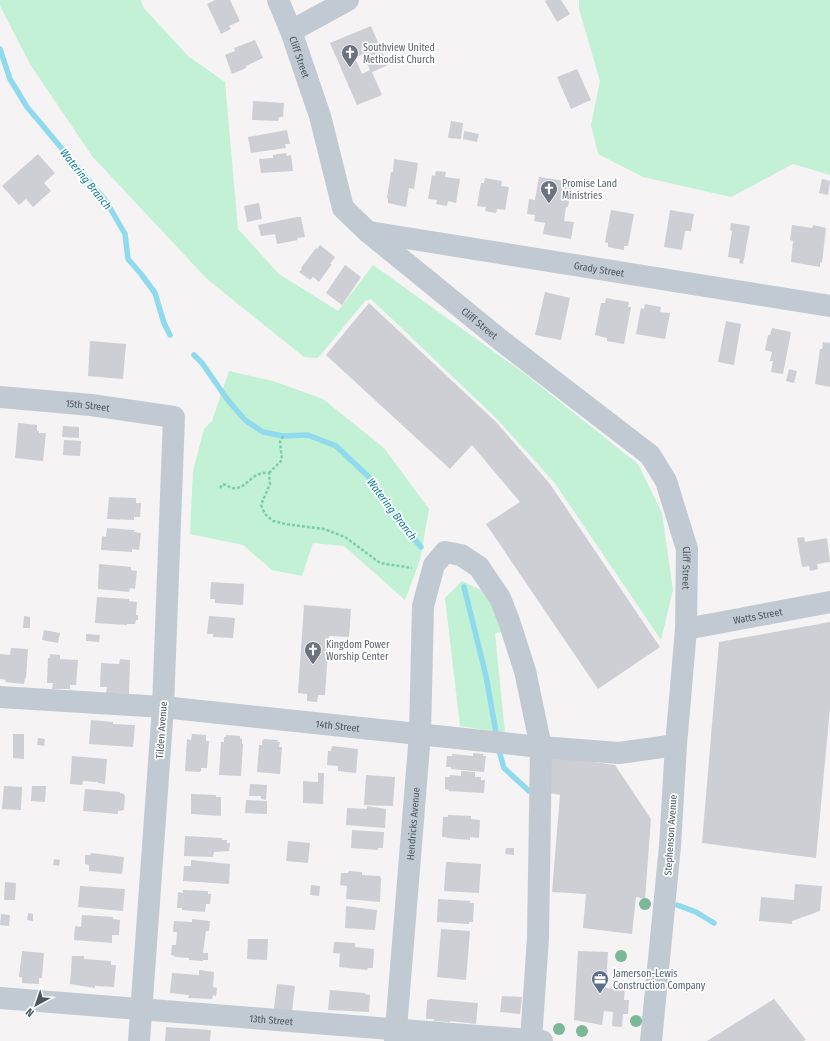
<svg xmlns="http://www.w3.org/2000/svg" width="830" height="1041" viewBox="0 0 830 1041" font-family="'Fira Sans Condensed',sans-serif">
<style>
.green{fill:#c3f1d5}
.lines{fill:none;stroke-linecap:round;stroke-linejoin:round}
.stream{stroke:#90daee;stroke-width:5.5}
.building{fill:#cdcfd5;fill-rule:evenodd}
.path{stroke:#7ad0a6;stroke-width:2.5;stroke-dasharray:3 2;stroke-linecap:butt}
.minor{stroke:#c1cad2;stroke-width:22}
.tree{fill:#7bb799}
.labels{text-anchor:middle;stroke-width:3.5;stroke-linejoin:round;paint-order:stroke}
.worship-label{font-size:10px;fill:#5b616d;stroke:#fff;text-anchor:start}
.street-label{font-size:10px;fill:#4a5661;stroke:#fff}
.service-label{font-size:10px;fill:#4e5e75;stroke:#fff;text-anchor:start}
.water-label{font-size:11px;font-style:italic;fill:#0c7c9b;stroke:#fff}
</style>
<rect width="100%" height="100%" fill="#f5f3f3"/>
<path class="green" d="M0,0H141L143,7L188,56L225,82L238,229L279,274L338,311L373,265L525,374L638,464L662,513L673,590L661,640L554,482L496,418L371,299L365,301L318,358L304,357L207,279L92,156L30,64L0,6Z
M579,0H830V175L793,164L731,197L643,177L598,154L591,125L600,81L579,9Z
M229,371L273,381L323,399L384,448L429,509L420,560L405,600L344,546L313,543L302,576L272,570L243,545L190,534L193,471L204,429L212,421Z
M462,581L485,592L502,616V632L495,633L505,733L460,726L445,598Z"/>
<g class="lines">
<path class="stream" d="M0,49L10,79L27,107L106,201L125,234L128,259L141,274L155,293L164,323L170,335
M194,355L202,363L227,399L245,420L263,432L283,436L308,435L336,446L370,478L385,503L421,547
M464,587L486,676L497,738
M498,747L504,768L529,791
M677,905L696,912L714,923"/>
</g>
<path class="building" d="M215,0H230L240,21L229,26L231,29L221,34L207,4Z
M547,0H561L570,14L557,22L545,1Z
M371,26L388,65L372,72L382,95L357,105L330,43ZM363,54L370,70L362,74L355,58Z
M255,40L263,58L246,66V68L232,74L225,55L235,51L234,48Z
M577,69L591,100L571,109L557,77Z
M253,101L284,103L283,117H279L278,121L252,120Z
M451,121L463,123L461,139L448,138Z
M287,130L290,144H285L286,148L251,153L248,137Z
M464,131L479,134L477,142L463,139Z
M286,153L287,156L291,155L293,171L261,173L259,159L273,158V155Z
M38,154L55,173L44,183L51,191L33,207L26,199L19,205L2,186Z
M394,159L418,163L414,189L409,188L406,207L388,203V198H387L391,172H393Z
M436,171L446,172L445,177L460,179L456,203L448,201L447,206L436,204L437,200L428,199L432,175L435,176Z
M539,177L572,182L568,207H566L564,221L574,222L571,239L543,234L545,223L534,221L535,215L527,214L529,199L535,200Z
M485,178L502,181L501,186L509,187L505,210L497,209L496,213L485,211L486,207L477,206L481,183H484Z
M822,179L830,181L828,195L819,193Z
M259,203L262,219L247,222L244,206Z
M611,210L634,214L628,246H624V250L608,247V243L605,242Z
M670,210L694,214L691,231H685L682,250L664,247Z
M297,217H301L305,237L297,238L298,240L277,244L275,234L261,236L258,225Z
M731,223L750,226L743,264L739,263L740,259L728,257L732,231L730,230Z
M792,225L812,228L813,225L826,228L822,263L820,262V267L791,262L793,241L790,240Z
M320,245L335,257L330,264H332L319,282L313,277L310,280L299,272L302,269L301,268L316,248L317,249Z
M345,265L361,277L342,305L326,293Z
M545,292L570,298L561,340L535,335Z
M606,298L629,302L628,307H631L624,344L607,341V338L595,335L601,303H605Z
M369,303L496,422L550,484L660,647L598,689L486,524L520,502L472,445L450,469L326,355Z
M645,304L661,307L660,312L670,313L665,339L636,334L641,308L644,309Z
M726,321L741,324L734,365L718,362Z
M772,328L791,332L783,374L771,372L773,361H770L772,352L765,350L768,335H770Z
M90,341L126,344L123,379L88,376Z
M823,342L830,343V387L815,384L820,349H822Z
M789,369L797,371L794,383L786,381Z
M18,423L37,425V431H39V433H46L43,461L15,458Z
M63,426L79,427V438L62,437Z
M64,440L81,441L80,456L63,455Z
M109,497L136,498V503H141L140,517H134V520L107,519Z
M107,528L134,530V532L141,533L139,550L132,549V552L101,550L102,536L106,537Z
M804,537L805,542L827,538L830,562L817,564L818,569L810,571L809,566L802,567L797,538Z
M99,564L131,567V570L137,571L135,589L130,588L129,592L98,589Z
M211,582L244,584L243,605L215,603V599H210Z
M97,597L129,599V601L137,602L136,615H138V620H136L135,624H127V625L95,623Z
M304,605L351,609L349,637L329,636L325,695H318L317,702L307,701V694L298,693Z
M24,616L30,617V628H23Z
M209,616L235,618L233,638L213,637V634H207Z
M830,622V708L816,858L702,843L719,642Z
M44,630L60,633L58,643L42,640Z
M86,634L100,635L99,642L86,641Z
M11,648L28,649L26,678H25L24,684L5,682L6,680L0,679V654L10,655Z
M50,654L60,655V659L78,660L76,685H70V689H52L53,683H47L48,658H50Z
M120,659L130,660L129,694L106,693L107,687H100L101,663L119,664Z
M91,720L113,722V724L135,725L133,747L89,744Z
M13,734H24V759L13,758Z
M192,734L206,735V741H209L207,768H201V771L199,772L185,771L187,739L191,740Z
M226,735L240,736V738L242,739V744H243L241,776L219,775L221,742H224V737H226Z
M38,738L45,739L44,746L37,745Z
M264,739L278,740L277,742H280L279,747H282L280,774L257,772L259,745H262V741Z
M332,746L358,749L356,773L338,771V766L327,765L328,751H331Z
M473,753L484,754L483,756H486L484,772L451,769V767H446L447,756H452V754L473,756Z
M72,756L107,759L105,784L98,783V782L83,781L82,785L70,784Z
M552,756L615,765L651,819L645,899L636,897L632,934L583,928L586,894L552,892L560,795L546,792Z
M461,771L475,772V777H481V780H485L484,793L449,791V790L445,789V777H450V775L461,776Z
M318,773H324L323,804L303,803V781L318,782Z
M366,775L395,777L393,806L364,805Z
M250,784L267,785L266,800L261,799V796H249Z
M4,786L22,787L21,810L2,809Z
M32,786H46L45,802L31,801Z
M85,789L120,792V793L124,794V795H125L124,810L118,811V814L83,811Z
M191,794L216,795V797H221V816L191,814Z
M246,800L267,801V814L245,813Z
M367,806L386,809L385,828L346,825L347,808L367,809Z
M448,815L471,816V819L480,820L479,838L470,837V840L446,838L447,837H442L443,817H448Z
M352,830L384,832L383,848H378V850L351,848Z
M185,836L222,838V840H227V843H230L229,851L214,852L213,857L184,856Z
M288,841L310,843L308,863L286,861Z
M506,848H514V855L505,854Z
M91,853L124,857L122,874L89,871V865L85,864V855H90Z
M54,859L60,860L59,866L53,865Z
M191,860L230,864L229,884L183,881L184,866H191Z
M446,862L481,864L479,893L444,891Z
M349,871L362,872V875L380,876V877L381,878L380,902L346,899L347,886L340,885L341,873H348Z
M5,882L16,883L15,900H4Z
M795,884L822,886L820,911L792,921V924L759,921L761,897L794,900Z
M311,885L320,886L319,896L310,895Z
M80,886L125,889L123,911L78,907Z
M183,890L208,891V894H211L210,904H206L205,912L182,910V908H177L178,892L183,893Z
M438,899L470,901V903H474L473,922H469V924L437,922Z
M346,906L377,910L375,930L345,928Z
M28,913L33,914V921L27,920Z
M1,914L10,915L9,926L0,925Z
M82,915L113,917V919L120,920L119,935H112V943L74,940L75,926L81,927Z
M192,919L210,921L209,931H206L203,953H208V960H203V961L189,960V958L175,957V956L171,955L172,945H176L177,932H173L174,921L192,922Z
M441,929L470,931L466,980L437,977Z
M248,939H268L267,960L247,959Z
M334,942L355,943V947L374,949L373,968H368L367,970L339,967L340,954L333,953Z
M22,951L44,953L42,978H39V984L22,983V977H19Z
M578,951L608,952L606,988L614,989V985H625L624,1000H629L628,1014H623L622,1027L612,1026L613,1012L604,1011L602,1025L574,1020Z
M72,956H84V959L111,961V965H116L114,987L95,986V988L70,984Z
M199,970L214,972L213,987L217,988L216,996L213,995L212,999L188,998L189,995L170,993L172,973L199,975Z
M277,984L295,986L292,1011L274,1009Z
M330,990L365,993V994L370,995L369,1012L328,1010Z
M502,996L522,997L520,1014L500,1012Z
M431,999L478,1003L476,1024L450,1021V1022L434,1021V1019H426L427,1000Z
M774,999L806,1040L803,1041H707Z
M166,1027L211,1030L210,1041H165Z"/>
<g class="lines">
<path class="path" d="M269,473L282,460L280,442L283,436
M220,488L223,484C226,485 229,487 232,488C246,491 252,470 269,473L270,484L261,505L265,514L273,521L285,524L324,529L345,537L380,563L412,568"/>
<g class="minor">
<path id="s1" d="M278,0L291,31L320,116L343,208L368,232L503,342L650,455L666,481L687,549L686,629L676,745L670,846L651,1041"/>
<path d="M291,31L348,0"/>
<path id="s2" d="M369,232L830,306"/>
<path id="s3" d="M0,397L91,405L174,417L163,707L139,1041"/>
<path id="s4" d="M686,629L830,602"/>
<path id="s5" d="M0,697L163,707L541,747L619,753L676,745"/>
<path id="s6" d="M0,998L542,1041"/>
<path id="s7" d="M395,1041L420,734L423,606L434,565L445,552L461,555L479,567L500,598L509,621L525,671L541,747L538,938L531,1040"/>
</g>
</g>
<g class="tree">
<circle cx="645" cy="904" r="6"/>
<circle cx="621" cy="956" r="6"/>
<circle cx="636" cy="1021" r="6"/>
<circle cx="559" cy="1029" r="6"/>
<circle cx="582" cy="1031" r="6"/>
</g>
<defs>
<symbol id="church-pin" viewBox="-11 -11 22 30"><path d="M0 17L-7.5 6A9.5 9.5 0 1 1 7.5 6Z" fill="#6b7280" stroke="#fff"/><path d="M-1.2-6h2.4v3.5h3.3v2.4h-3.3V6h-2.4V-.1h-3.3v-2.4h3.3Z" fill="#fff"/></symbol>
<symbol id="office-pin" viewBox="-11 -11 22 30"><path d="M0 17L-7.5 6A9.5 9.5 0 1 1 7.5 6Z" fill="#5c6f8a" stroke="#fff"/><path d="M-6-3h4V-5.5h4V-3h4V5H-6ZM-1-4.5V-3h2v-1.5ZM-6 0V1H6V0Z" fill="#fff"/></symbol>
</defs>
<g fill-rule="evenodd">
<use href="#church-pin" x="340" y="43" width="20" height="27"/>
<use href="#church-pin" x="539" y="179" width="20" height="27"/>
<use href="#church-pin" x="303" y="640" width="20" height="27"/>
<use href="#office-pin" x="590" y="969" width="20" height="27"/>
</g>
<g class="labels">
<g class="worship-label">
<text x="363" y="51">Southview United<tspan x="363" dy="12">Methodist Church</tspan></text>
<text x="562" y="187">Promise Land<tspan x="562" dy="12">Ministries</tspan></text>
<text x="326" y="648">Kingdom Power<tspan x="326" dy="12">Worship Center</tspan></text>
</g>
<g class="street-label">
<text dy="4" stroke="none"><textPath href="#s1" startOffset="61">Cliff Street</textPath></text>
<text dy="4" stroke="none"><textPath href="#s2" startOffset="233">Grady Street</textPath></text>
<text dy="4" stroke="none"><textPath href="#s1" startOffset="397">Cliff Street</textPath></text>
<text dy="4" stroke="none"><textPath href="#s3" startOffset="88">15th Street</textPath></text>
<text dy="4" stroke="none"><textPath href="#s1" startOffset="733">Cliff Street</textPath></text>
<text dy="4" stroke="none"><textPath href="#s4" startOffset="73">Watts Street</textPath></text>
<text dy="4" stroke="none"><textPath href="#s5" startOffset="339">14th Street</textPath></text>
<text transform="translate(161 730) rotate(-86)" y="4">Tilden Avenue</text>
<text dy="4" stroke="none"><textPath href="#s7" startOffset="218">Hendricks Avenue</textPath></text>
<text transform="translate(670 835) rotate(-86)" y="4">Stephenson Avenue</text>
<text dy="4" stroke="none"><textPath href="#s6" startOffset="272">13th Street</textPath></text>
</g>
<g class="service-label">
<text x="613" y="977">Jamerson-Lewis<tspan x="613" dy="12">Construction Company</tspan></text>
</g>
<g class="water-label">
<text transform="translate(86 179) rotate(51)" y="4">Watering Branch</text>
<text transform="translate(392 509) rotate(53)" y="4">Watering Branch</text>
</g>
</g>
<g transform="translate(36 1005) rotate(220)" stroke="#ffffff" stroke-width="3" paint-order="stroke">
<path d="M0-3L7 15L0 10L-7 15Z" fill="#4a5661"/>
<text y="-6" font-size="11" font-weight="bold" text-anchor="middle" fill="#4a5661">N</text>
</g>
</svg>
